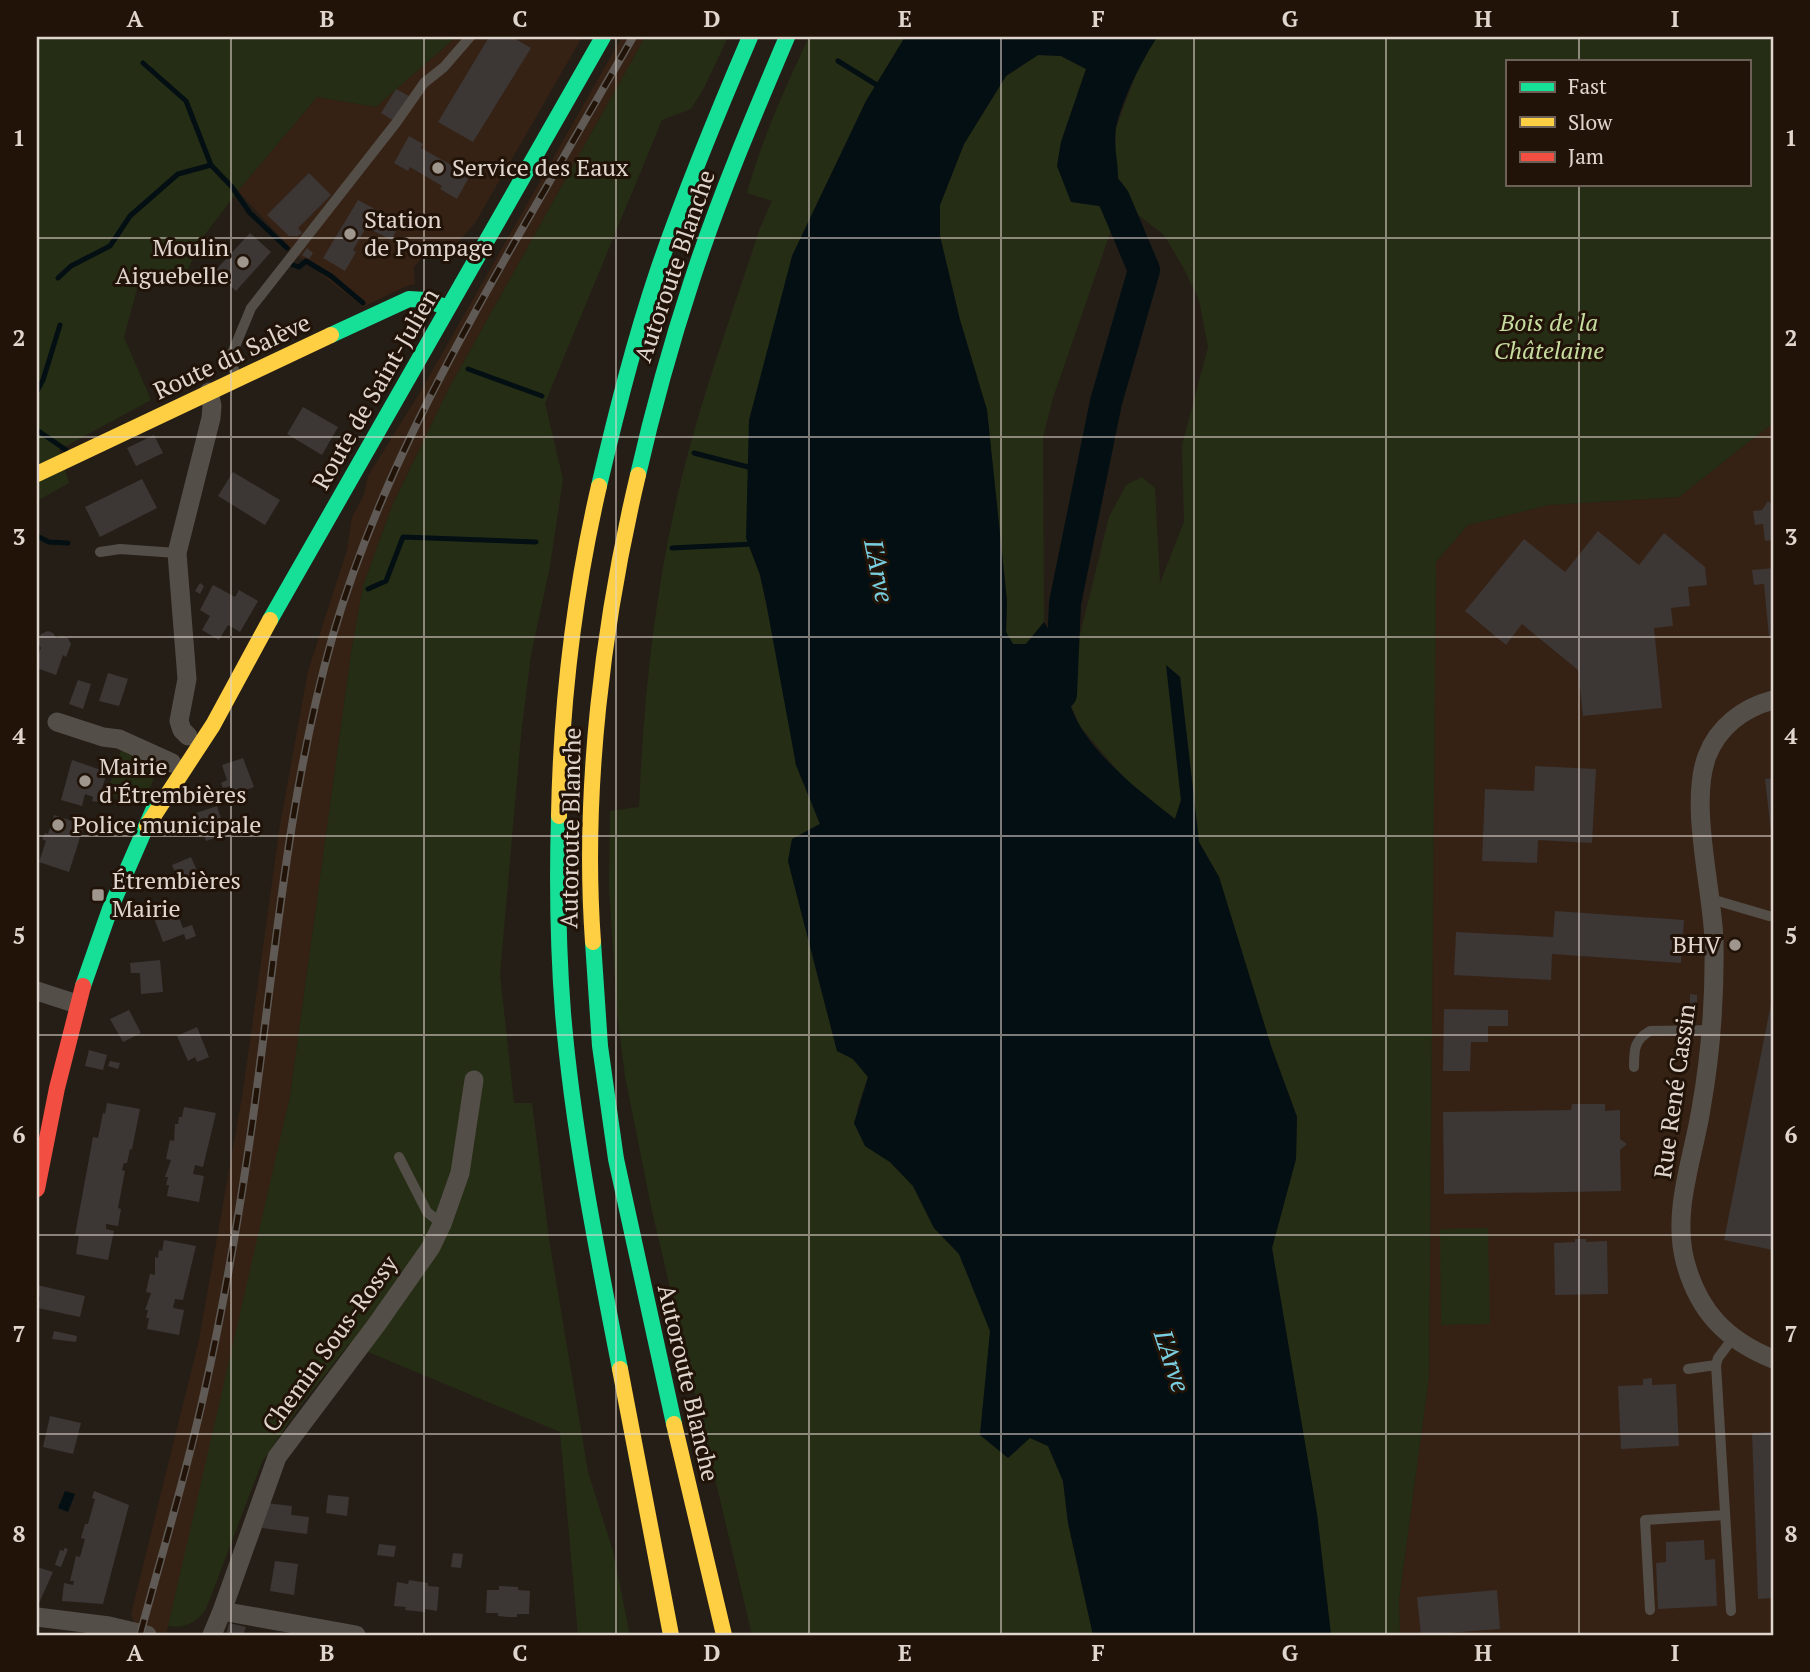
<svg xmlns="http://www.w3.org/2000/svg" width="1810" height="1672" viewBox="0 0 1810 1672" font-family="'PT Serif',serif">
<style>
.built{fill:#352214}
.green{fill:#262d15;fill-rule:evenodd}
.water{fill:#030f12}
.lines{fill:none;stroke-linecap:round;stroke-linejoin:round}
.stream{stroke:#030f12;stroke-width:5}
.river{stroke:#030f12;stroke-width:32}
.building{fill:#3c3635}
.lane{stroke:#544e49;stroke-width:10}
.street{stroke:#544e49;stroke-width:19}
.fast{stroke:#16e098;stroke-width:16}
.slow{stroke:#ffcf43;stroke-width:16}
.jam{stroke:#f24e42;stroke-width:16}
.rail-casing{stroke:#5f5a55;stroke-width:8}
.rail{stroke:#211308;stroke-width:5;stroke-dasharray:16;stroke-linecap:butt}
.grid{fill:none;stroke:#e0d6ce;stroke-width:2;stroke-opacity:0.55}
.poi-dot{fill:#9f968e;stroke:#211308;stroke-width:2.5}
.labels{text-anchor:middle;stroke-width:6;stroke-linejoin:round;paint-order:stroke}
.poi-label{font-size:24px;fill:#e0d6ce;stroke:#211308;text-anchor:start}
.street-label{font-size:24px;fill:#e0d6ce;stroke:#211308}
.park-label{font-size:24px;font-style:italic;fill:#c6dd9f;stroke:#211308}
.water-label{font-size:26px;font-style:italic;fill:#79cfe0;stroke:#211308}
.neatline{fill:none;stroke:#e0d6ce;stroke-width:2.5}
.grid-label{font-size:23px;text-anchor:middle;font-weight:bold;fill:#e0d6ce}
</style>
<rect width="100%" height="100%" fill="#251e17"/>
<path class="built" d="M456,37H582L475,223L456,244L442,241L424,255L414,267L415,284L404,287L363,307L296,254L238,191L317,97L376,107Z
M622,37H645L449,388L392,506L363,586L351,653L290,1096L228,1374L166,1635H130L134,1622L131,1614L199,1340L243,1091L280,825L308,671L347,550L352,517L364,495L368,476L422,389Z
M1773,423V1635H1400L1399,1600L1429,1377L1436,562L1468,525L1549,505L1679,497Z"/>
<path class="green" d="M37,37H456L376,107L317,97L238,191L203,237L182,282L137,289L124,337L151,400L59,450L69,483L37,501Z
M645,37H728L704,88L691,109L662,120L545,403L563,479L550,566L531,655L521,735L500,974L514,1103H532L549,1239L588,1472L613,1551L630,1635H578L560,1432L349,1344L298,1409L262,1462L206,1609C196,1623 186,1628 168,1626L290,1096L351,653L363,586L392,506L449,388Z
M809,37H905L866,101L792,256L760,575L781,675L796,765L820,824L792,839L788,861L837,1051L853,1059L868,1077L857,1109L865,1146L890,1162L913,1186L934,1228L959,1254L991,1331L980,1435L1030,1438L1048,1446L1063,1481L1068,1523L1093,1635H752L652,1211L625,1076L617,1013L609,888L610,811L639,807C644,687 657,567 689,450C709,375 736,302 760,228L772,201L747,193C762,139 785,88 809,37Z
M1157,37H1773V423L1679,497L1549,505L1468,525L1436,562L1429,1377L1399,1600L1400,1635H1331L1317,1514L1272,1248L1296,1159L1297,1117L1271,1046L1219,877L1199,842L1180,677L1167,666L1181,800L1175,819L1124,778L1080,726L1068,698L1072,667L1109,517L1126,485L1142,477L1155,488L1160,583L1184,522L1182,445L1208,347L1199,300L1183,267L1164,235L1128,207L1119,187L1115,153L1116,128L1139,66ZM1507,61H1749V184H1507Z
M1038,55L1061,56L1086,69L1061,142L1057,166L1071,201L1106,207L1115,219L1053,398L1043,437L1044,622L1026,644L1013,645L1006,632L1007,601L987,410L960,320L940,236V205L964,144L1006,76Z
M122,747L160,764L146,797L132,802L130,797L117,800L116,796L109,798L107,792Z
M1488,1228L1490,1324L1441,1325L1440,1229Z"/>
<path class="water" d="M905,37H1157C1142,61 1122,99 1116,128C1111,156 1129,184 1106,207L1071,202L1057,166L1061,142L1086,69L1061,56L1038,55L1006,76L964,144L940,205V236L960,320L987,410L1007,601L1006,632L1013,644H1026L1044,622L1072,667C1071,677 1067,690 1069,699C1078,744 1140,792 1175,819L1181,800L1166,665L1180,677L1199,842L1219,877L1271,1046L1297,1117L1296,1159L1272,1248L1317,1514L1331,1635H1093L1068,1523L1063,1481L1048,1446L1030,1438L1008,1458L980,1435L990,1331L959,1254L934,1228L913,1186L890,1162L865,1146L854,1123L868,1077L853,1059L837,1051L788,861L792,839L820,824L796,765L766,602L760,575L746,538L749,420L792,256L866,101Z
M65,1491L75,1494L68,1512L58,1508Z"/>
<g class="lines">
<path class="stream" d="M838,61L880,87
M143,63L186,101L211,165L232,187L250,213L287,248
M293,265L299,267L306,261L331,276L363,303
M58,278L71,266L110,246L130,216L178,174L211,165
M468,369L542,396
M37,391L43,380L60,325
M37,430L66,450
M694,453L752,468
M37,536L49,542L68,543
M672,548L753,544
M368,589L386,581L403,537L536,542"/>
<path class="river" d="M1061,694L1065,603L1106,402L1144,270L1114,199L1093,172L1092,164"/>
</g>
<path class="building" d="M489,37H512L531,48L473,142L438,122Z
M396,89L409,96L394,121L381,113Z
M409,136L423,144L421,148L453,166L455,162L472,172L457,199L440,189L442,186L410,167L408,171L394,163Z
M309,173L331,195L298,228L302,233L298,236H289L267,215Z
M358,200L401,223L391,240L370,229L375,220L371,219L353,250L356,252L345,271L323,258Z
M250,233L271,252L236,291L214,272Z
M307,248L313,253L309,259L302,255Z
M303,407L338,427L322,455L287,434Z
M154,435L163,453L136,466L127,448Z
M233,472L280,500L265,525L218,496Z
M142,479L157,508L100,537L85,507Z
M1768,501L1773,506V540L1765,541L1763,524L1755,525L1753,511L1762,510Z
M1598,531L1639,565L1664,533L1705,567L1707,585L1688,587L1690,606L1671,608L1673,626L1654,628L1662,708L1583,716L1578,670L1522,624L1506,645L1465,611L1524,539L1565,572Z
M1773,568V637H1769L1764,584L1754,585L1752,570Z
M200,583L204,586L200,594L195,591Z
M213,585L235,597L239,590L258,601L240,632L228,625L219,640L202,630L210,616L200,610Z
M48,631L53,633L56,638L62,636L68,638L71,644L66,657L63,655L56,675L37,668V657L41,648L38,643L41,634Z
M108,673L128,679L119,706L99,701Z
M78,680L91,684L83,709L69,704Z
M243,758L254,787L233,795L230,786L223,788L221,783L227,780L222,765Z
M72,760L107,772L98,802L92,801L93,797L85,794L82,806L61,800Z
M1535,766L1596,769L1592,843L1538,840L1537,863L1482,861L1485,789L1534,791Z
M1773,778V832H1771L1765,779Z
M217,806L226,834L206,841L196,813Z
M54,815L84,825L69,872L39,862L46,841L42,839L45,833L48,834Z
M191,857L202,882L183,890L172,865Z
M175,907L183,928L192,925L196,936L186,940L184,934L163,942L153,915Z
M1555,911L1684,920L1681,963L1552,954L1551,980L1454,975L1456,932L1553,937Z
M1732,940H1739V950H1732Z
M160,960L163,992L141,994L140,973H131L130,963Z
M1690,994L1697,995V1005H1690Z
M1772,999L1773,1000V1250L1724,1240Z
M1444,1009L1508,1010V1026H1488V1042H1471L1470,1071H1443Z
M129,1010L141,1033L123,1042L110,1019Z
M197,1027L209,1057L197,1062L195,1057L188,1061L177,1036Z
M89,1050L107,1055L103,1070L85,1066Z
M110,1061L120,1063L118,1069L108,1066Z
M107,1103L140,1109L132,1149H130L127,1163H124L122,1170L125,1171L118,1208L121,1209L118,1226L106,1224V1229L114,1231L108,1260L76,1254L79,1235H75L93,1137L98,1138L103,1113L105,1114Z
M1572,1104H1605V1111L1620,1110V1139L1627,1144L1620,1150L1621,1191L1444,1194L1443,1112L1571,1110Z
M184,1107L216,1113L203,1167L195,1165L193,1174L204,1176L199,1202L167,1196L169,1185H166L168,1177H165L171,1160L166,1159L170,1140L174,1141L175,1124H178L179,1117H182Z
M1575,1239H1586V1242L1607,1241L1608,1294L1555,1295L1554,1243L1575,1242Z
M164,1240L196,1246L183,1300L175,1299L173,1308L184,1310L179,1335L147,1329L149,1318H146L148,1310H145L151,1293L146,1292L150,1274L155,1275V1257L158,1258L159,1250L162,1251Z
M37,1285L85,1296L80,1317L38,1308L40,1297L37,1296Z
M54,1331L77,1336L76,1342L52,1339Z
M1652,1378V1385L1676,1384L1679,1446L1621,1449L1618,1386L1643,1385V1379Z
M50,1416L81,1423L73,1454L43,1447Z
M1773,1432V1598L1758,1599L1752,1433Z
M94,1491L129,1505L103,1604L62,1601L64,1583L73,1585L74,1581H70L76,1556L80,1557L85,1539L81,1538L85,1524H88L95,1499L92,1498Z
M328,1495L349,1497L347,1516L326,1513Z
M266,1503L292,1506L291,1515L309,1517L307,1534L262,1528Z
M1704,1540L1705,1560L1715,1559L1717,1606L1658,1609L1656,1563L1666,1562V1542Z
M379,1544L396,1546L394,1557L377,1555Z
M64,1548L68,1549L61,1567L55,1565L60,1550L64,1551Z
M453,1553L463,1554L461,1568L451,1567Z
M275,1561L298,1564L294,1595L270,1591Z
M37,1567L53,1572L39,1603L37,1602Z
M409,1580L428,1583V1586L439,1587L437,1611L425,1609V1612L405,1610L406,1607L394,1606L397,1582L408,1584Z
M499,1586L518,1587V1590L530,1591L529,1614H517V1617H508L498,1616V1613H486L487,1590H499Z
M1497,1590L1500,1629L1421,1635L1417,1597Z
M229,1623L246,1627L243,1635H226Z"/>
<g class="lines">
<path class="lane" d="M236,379L231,356L251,308L396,123L424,83L444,67L470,37
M100,552L120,549L177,553
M1711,899L1769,916
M1634,1067C1634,1050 1634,1040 1650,1031L1712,1030
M399,1157L427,1212L442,1224
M1688,1369L1716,1365
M1650,1610L1645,1520L1725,1515
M1731,1611L1716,1365L1718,1358L1733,1338"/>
<path class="street" d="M1773,700C1743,708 1718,727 1707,756C1689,804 1712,887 1714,940C1715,997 1711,1053 1701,1109C1693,1159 1672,1211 1685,1261C1698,1311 1726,1340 1773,1359
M57,722L103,737L119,739L172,763
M188,736L182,730L179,721L187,679L177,553L211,418L212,406L209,392
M37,991L77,1004
M222,1611L356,1635
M37,1617L109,1626L147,1635
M212,1635L222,1611L277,1457L377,1324L431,1247L442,1224L460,1173L474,1080"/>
<path class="fast" d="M331,335L409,299L426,300L448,308
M638,475C653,409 671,344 692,280C719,197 753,117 787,37
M599,486C616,414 634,341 658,270C685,191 717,114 750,37
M270,620L603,37
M559,816C557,882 558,947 563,1013C573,1132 597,1251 620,1369
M593,942L600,1046L616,1159L674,1424
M83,986L110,909L155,806"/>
<path class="slow" d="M37,474L331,335
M559,816C561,706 574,594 599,486
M147,826L213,725L270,620
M593,942C582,790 603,622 638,475
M620,1369L671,1635
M674,1424L724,1635"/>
<path class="jam" d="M37,1189L57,1088L83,986"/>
<defs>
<path id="rail" d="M140,1635C162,1553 187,1472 205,1389C221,1317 234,1244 245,1172C273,993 283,809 333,635C374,495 442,369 514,243C554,174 594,105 633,37"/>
</defs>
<use href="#rail" class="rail-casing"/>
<use href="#rail" class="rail"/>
</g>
<path class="grid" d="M231,37V1635M424,37V1635M616,37V1635M809,37V1635M1001,37V1635M1194,37V1635M1386,37V1635M1579,37V61M1579,184V1635M37,238H1773M37,437H1773M37,637H1773M37,836H1773M37,1035H1773M37,1235H1773M37,1434H1773"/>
<g class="poi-dot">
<circle cx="438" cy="168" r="7"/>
<circle cx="350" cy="234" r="7"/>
<circle cx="243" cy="262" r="7"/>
<circle cx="85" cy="781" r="7"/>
<circle cx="58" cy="825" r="7"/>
<rect x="91" y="888" width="14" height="14" rx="3.5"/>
<circle cx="1735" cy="945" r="7"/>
</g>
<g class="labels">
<g class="poi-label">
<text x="452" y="176">Service des Eaux</text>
<text x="364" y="228">Station<tspan x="364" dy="28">de Pompage</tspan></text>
<text x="229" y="256" text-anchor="end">Moulin<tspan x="229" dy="28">Aiguebelle</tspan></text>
<text x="99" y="775">Mairie<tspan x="99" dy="28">d'Étrembières</tspan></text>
<text x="72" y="833">Police municipale</text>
<text x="112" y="889">Étrembières<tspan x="112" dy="28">Mairie</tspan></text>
<text x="1721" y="953" text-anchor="end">BHV</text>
</g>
<g class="street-label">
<text transform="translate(675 266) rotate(-71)" y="8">Autoroute Blanche</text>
<text transform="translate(232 357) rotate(-25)" y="8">Route du Salève</text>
<text transform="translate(376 389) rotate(-60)" y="8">Route de Saint-Julien</text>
<text transform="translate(571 828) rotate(-89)" y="8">Autoroute Blanche</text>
<text transform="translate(1675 1091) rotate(-82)" y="8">Rue René Cassin</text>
<text transform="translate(330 1344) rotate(-54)" y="8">Chemin Sous-Rossy</text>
<text transform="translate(688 1383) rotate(77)" y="8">Autoroute Blanche</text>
</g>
<g class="park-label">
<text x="1549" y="331">Bois de la<tspan x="1549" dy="28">Châtelaine</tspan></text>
</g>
<g class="water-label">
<text transform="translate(879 571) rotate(79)" y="9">L'Arve</text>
<text transform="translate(1172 1361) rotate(72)" y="9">L'Arve</text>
</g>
</g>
<rect width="1810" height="1672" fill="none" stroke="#211308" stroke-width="77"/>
<rect x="1506" y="60" width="245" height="126" fill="#211308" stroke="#6d6157" stroke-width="2"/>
<rect x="1520" y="82" width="35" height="10" fill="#16e098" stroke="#6d6157" stroke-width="2"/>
<text x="1568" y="94" font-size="21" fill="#e0d6ce">Fast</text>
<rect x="1520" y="117" width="35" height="10" fill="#ffcf43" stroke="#6d6157" stroke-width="2"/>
<text x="1568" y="130" font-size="21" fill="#e0d6ce">Slow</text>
<rect x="1520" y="152" width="35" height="10" fill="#f24e42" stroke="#6d6157" stroke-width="2"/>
<text x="1568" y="164" font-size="21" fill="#e0d6ce">Jam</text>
<rect x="38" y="38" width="1734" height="1596" class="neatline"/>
<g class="grid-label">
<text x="135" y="27">A</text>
<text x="327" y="27">B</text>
<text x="520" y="27">C</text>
<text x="712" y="27">D</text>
<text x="905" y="27">E</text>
<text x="1098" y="27">F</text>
<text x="1290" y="27">G</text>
<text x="1483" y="27">H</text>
<text x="1675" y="27">I</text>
<text x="19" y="146">1</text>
<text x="1791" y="146">1</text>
<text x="19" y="346">2</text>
<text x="1791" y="346">2</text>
<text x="19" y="545">3</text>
<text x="1791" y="545">3</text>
<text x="19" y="744">4</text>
<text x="1791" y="744">4</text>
<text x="19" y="944">5</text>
<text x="1791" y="944">5</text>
<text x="19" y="1143">6</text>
<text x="1791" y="1143">6</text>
<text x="19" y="1342">7</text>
<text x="1791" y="1342">7</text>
<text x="19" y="1542">8</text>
<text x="1791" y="1542">8</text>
<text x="135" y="1661">A</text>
<text x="327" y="1661">B</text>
<text x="520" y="1661">C</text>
<text x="712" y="1661">D</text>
<text x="905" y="1661">E</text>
<text x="1098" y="1661">F</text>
<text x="1290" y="1661">G</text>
<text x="1483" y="1661">H</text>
<text x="1675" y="1661">I</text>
</g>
</svg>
